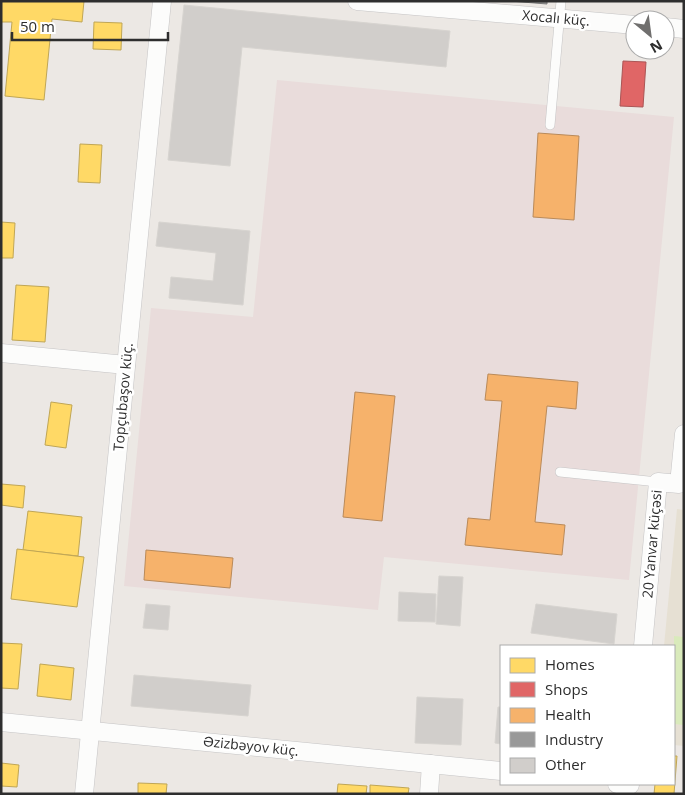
<svg xmlns="http://www.w3.org/2000/svg" width="685" height="795" font-family="'Open Sans',sans-serif">
  <style>
    .education { fill: #e6e0d3 }
    .medical { fill: #e9dcdb }
    .pitch { fill: #d9eabb }
    .homes { fill: #ffd966; stroke: #c0a655 }
    .shops { fill: #e06666; stroke: #ab5555 }
    .health { fill: #f6b26b; stroke: #ba8a59 }
    .industry { fill: #999; stroke: #797979 }
    .building { fill: #d1cecb; stroke: #d7d4d0 }
    .lines { fill: none; stroke-linecap: round; stroke-linejoin: round }
    .service-casing { stroke: #c5c4c5; stroke-width: 10 }
    .minor-casing { stroke: #c5c4c5; stroke-width: 19 }
    .service { stroke: #fcfcfb; stroke-width: 9 }
    .minor { stroke: #fcfcfb; stroke-width: 18 }
    .labels { text-anchor: middle; stroke-width: 5; stroke-linejoin: round; paint-order: stroke }
    .street-label { font-size: 14px; fill: #2e2e2e; stroke: #fff }
  </style>
  <rect width="100%" height="100%" fill="#ece8e4"/>
  <path class="education" d="M677,509L684,510V746L674,745V646H664Z"/>
  <path class="medical" d="M277,80L674,117L629,580L384,557L378,610L124,586L151,308L253,317Z"/>
  <path class="pitch" d="M674,636L684,637V725L674,724Z"/>
  <g class="homes">
    <path d="M1,1H84L82,22L52,19L44,100L5,96L12,22H1Z"/>
    <path d="M94,22L122,23L121,50L93,49Z"/>
    <path d="M80,144L102,145L100,183L78,182Z"/>
    <path d="M1,222L15,223L13,258H1Z"/>
    <path d="M16,285L49,287L45,342L12,340Z"/>
    <path d="M51,402L72,405L66,448L45,445Z"/>
    <path d="M1,484L25,486L23,508L1,505Z"/>
    <path d="M28,511L82,517L78,556L23,550Z"/>
    <path d="M17,549L84,557L77,607L11,599Z"/>
    <path d="M1,643L22,644L18,689L1,688Z"/>
    <path d="M40,664L74,668L71,700L37,696Z"/>
    <path d="M674,756H677L674,794H654L655,784H674Z"/>
    <path d="M1,763L19,765L17,787L1,786Z"/>
    <path d="M138,783L167,784L166,794H138Z"/>
    <path d="M338,784L367,786L366,794H337Z"/>
    <path d="M370,785L409,788L408,794H370Z"/>
  </g>
  <path class="shops" d="M623,61L646,62L643,107L620,106Z"/>
  <g class="health">
    <path d="M538,133L579,136L574,220L533,217Z"/>
    <path d="M488,374L578,382L576,409L547,406L535,522L565,525L562,555L465,545L468,518L490,520L502,401L485,400Z"/>
    <path d="M355,392L395,396L382,521L343,517Z"/>
    <path d="M146,550L233,558L230,588L144,580Z"/>
  </g>
  <path class="industry" d="M510,1H547V4Z"/>
  <g class="building">
    <path d="M184,5L450,31L446,67L242,47L230,166L168,160Z"/>
    <path d="M159,222L250,231L243,305L169,298L171,277L213,281L216,253L156,246Z"/>
    <path d="M439,576L463,577L460,626L436,624Z"/>
    <path d="M399,592L436,594L435,622L398,621Z"/>
    <path d="M146,604L170,606L168,630L143,628Z"/>
    <path d="M536,604L617,614L614,644L531,633Z"/>
    <path d="M134,675L251,685L248,716L131,706Z"/>
    <path d="M417,697L463,699L461,745L415,743Z"/>
    <path d="M498,707H501V744L495,743Z"/>
  </g>
  <g class="lines">
    <g class="service-casing">
      <g id="service">
        <path d="M550,125L561,1"/>
        <path d="M560,472L658,482"/>
      </g>
    </g>
    <g class="minor-casing">
      <g id="minor">
        <path d="M357,1L635,25"/>
        <path d="M665,27L684,29"/>
        <path d="M1,353L126,365"/>
        <path d="M643,646L658,482L679,484L684,434"/>
        <path d="M1,722L501,771"/>
        <path d="M617,784L630,785"/>
        <path d="M84,794L162,1"/>
        <path d="M429,794L431,764"/>
      </g>
    </g>
    <use href="#service" class="service"/>
    <use href="#minor" class="minor"/>
  </g>
  <g class="labels">
    <g class="street-label">
      <text transform="translate(556 18) rotate(5)" y="5">Xocalı küç.</text>
      <text transform="translate(123 397) rotate(-85)" y="5">Topçubaşov küç.</text>
      <text transform="translate(652 544) rotate(-85)" y="5">20 Yanvar küçəsi</text>
      <text transform="translate(251 746) rotate(6)" y="5">Əzizbəyov küç.</text>
    </g>
  </g>
  <rect width="685" height="795" fill="none" stroke="#2e2e2e" stroke-width="5"/>
  <rect x="500" y="645" width="175" height="140" fill="#ffffff" stroke="#ababab"/>
  <rect x="510" y="658" width="25" height="15" fill="#ffd966" stroke="#ababab"/>
  <text x="545" y="670" font-size="15" fill="#2e2e2e">Homes</text>
  <rect x="510" y="682" width="25" height="15" fill="#e06666" stroke="#ababab"/>
  <text x="545" y="695" font-size="15" fill="#2e2e2e">Shops</text>
  <rect x="510" y="708" width="25" height="15" fill="#f6b26b" stroke="#ababab"/>
  <text x="545" y="720" font-size="15" fill="#2e2e2e">Health</text>
  <rect x="510" y="732" width="25" height="15" fill="#999999" stroke="#ababab"/>
  <text x="545" y="745" font-size="15" fill="#2e2e2e">Industry</text>
  <rect x="510" y="758" width="25" height="15" fill="#d1cecb" stroke="#ababab"/>
  <text x="545" y="770" font-size="15" fill="#2e2e2e">Other</text>
  <g transform="translate(650 35) rotate(151)"><circle r="24" fill="#ffffff" stroke="#ababab"/>
  <path d="M0-4L9 19L0 12L-9 19Z" fill="#706f6e"/>
  <text y="-8" font-size="14" font-weight="bold" text-anchor="middle" fill="#2e2e2e">N</text>
  </g>
  <path d="M12 32v8h156v-8" fill="none" stroke="#2e2e2e" stroke-width="2.5"/>
  <text x="20" y="32" font-size="15" fill="#2e2e2e" stroke="#ffffff" stroke-width="4" paint-order="stroke">50 m</text>
</svg>
